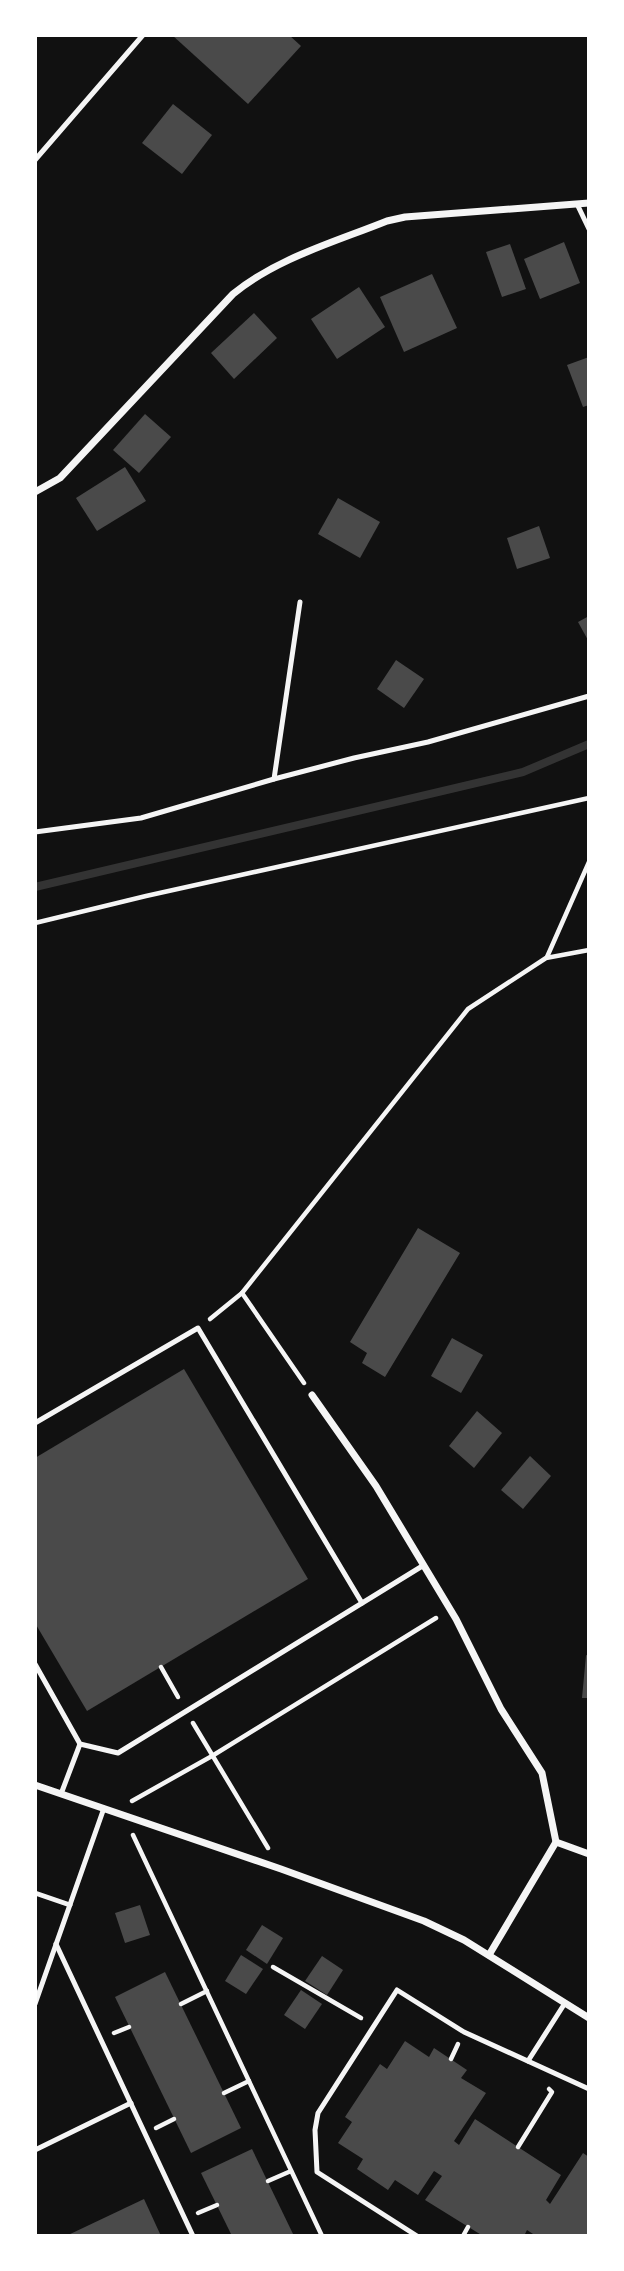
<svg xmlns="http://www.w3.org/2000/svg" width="624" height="2271" font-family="Helvetica,sans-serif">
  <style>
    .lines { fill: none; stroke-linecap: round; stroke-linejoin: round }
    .stream { stroke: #333; stroke-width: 8 }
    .building { fill: #4a4a4a }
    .path { stroke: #f5f5f5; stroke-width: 4.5 }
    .service { stroke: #f5f5f5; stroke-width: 5 }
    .minor { stroke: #f5f5f5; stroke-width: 7 }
  </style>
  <rect width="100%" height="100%" fill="#111"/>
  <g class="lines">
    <path class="stream" d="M35,887L523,772L589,744"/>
  </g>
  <g class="building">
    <path d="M172,35H289L301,46L248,104Z"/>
    <path d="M173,104L212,135L182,174L142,143Z"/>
    <path d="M564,242L580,283L540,299L524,259Z"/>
    <path d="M510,244L526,289L502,297L486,252Z"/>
    <path d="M432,274L457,328L404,352L380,297Z"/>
    <path d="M359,287L385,327L337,359L311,319Z"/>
    <path d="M254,313L277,338L234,379L211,353Z"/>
    <path d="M589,357V405L583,407L567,365Z"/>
    <path d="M145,414L171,437L139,473L113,450Z"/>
    <path d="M125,467L146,501L97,531L76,498Z"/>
    <path d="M338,498L380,522L360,558L318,534Z"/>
    <path d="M539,526L550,558L517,569L507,538Z"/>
    <path d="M589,616V642L578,622Z"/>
    <path d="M396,660L424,679L404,708L377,689Z"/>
    <path d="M418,1228L460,1253L385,1377L362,1363L367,1353L350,1342Z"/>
    <path d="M452,1338L483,1355L461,1393L431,1376Z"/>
    <path d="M184,1369L308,1579L87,1711L35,1623V1458Z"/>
    <path d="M477,1411L502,1433L474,1468L449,1446Z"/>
    <path d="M530,1456L551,1476L523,1509L501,1490Z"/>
    <path d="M586,1655L589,1656V1698H582Z"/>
    <path d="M140,1905L150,1935L125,1943L115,1913Z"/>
    <path d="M262,1925L283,1938L267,1964L246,1950Z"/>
    <path d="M241,1955L263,1969L246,1994L225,1981Z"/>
    <path d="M322,1956L343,1970L327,1995L305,1981Z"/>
    <path d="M165,1972L241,2128L191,2153L115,1997Z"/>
    <path d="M301,1990L322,2004L305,2029L284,2015Z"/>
    <path d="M405,2041L429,2057L434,2048L467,2070L461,2078L486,2093L454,2141L459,2145L475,2119L561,2175L546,2200L550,2204L583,2153L589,2157V2236H531L533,2234L527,2230L524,2236H483L425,2200L442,2176L434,2171L418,2195L395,2180L388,2190L357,2169L363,2159L338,2143L352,2122L345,2117L380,2064L387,2069Z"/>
    <path d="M252,2149L294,2236H232L201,2173Z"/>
    <path d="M144,2199L161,2236H66Z"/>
  </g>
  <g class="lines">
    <g class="path">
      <path d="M35,923L146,896L589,798"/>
      <path d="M547,957L589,862"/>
      <path d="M210,1319L242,1293"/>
      <path d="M304,1383L242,1293L468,1009L546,958L589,950"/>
      <path d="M161,1667L178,1697"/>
      <path d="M193,1723L268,1848"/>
      <path d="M132,1801L212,1756L436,1618"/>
      <path d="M133,1835L322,2236"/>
      <path d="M273,1967L361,2018"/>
      <path d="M181,2004L207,1991"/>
      <path d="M114,2033L129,2027"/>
      <path d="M451,2059L458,2044"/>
      <path d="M224,2093L249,2081"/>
      <path d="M156,2128L174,2119"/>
      <path d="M518,2147L552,2092L549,2089"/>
      <path d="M268,2181L291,2171"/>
      <path d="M198,2213L217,2205"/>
      <path d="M463,2236L468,2227"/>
    </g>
    <g class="service">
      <path d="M35,160L143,35"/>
      <path d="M577,204L589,229"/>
      <path d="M274,779L300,602"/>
      <path d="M35,832L141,818L274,779L354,758L428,742L589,696"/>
      <path d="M35,1423L198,1328L362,1603"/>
      <path d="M35,1664L80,1744L118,1753L424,1565"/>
      <path d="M61,1794L80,1744"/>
      <path d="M35,1893L70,1905"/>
      <path d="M56,1944L193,2236"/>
      <path d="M35,2004L104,1808"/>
      <path d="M528,2061L565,2003"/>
      <path d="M35,2150L131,2103"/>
      <path d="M417,2236L317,2172L315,2130L318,2113L397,1990L464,2032L589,2089"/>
    </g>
    <g class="minor">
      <path d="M35,492L60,478L233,294C277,258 335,242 387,221L405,217L589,203"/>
      <path d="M312,1395L376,1486L456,1619L501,1709L542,1773L556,1842L589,1854"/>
      <path d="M35,1785L281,1869L424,1921L464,1940L589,2018"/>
      <path d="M489,1955L556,1842"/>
    </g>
  </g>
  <rect width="624" height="2271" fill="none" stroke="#ffffff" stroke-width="74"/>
</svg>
